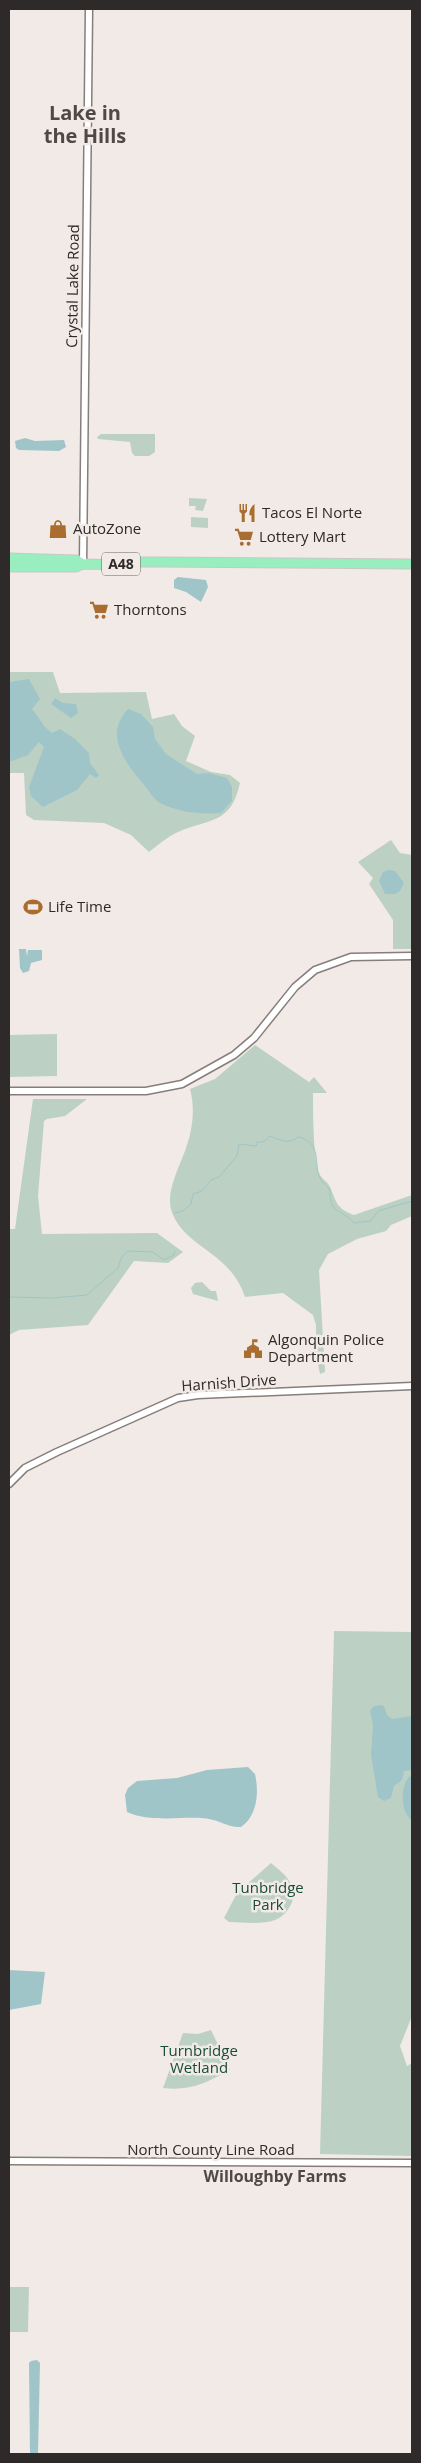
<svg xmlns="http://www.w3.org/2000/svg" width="421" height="2463" font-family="'Open Sans',sans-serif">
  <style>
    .green { fill: #bcd1c4 }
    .water { fill: #9fc5c8 }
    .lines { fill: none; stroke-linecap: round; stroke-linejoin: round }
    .stream { stroke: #9fc5c8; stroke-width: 1 }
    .tertiary-casing { stroke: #857e7a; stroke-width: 9 }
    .primary-casing { stroke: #c8c8c7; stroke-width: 11 }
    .tertiary { stroke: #fff; stroke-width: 6 }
    .primary { stroke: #99eebf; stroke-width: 9 }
    .labels { text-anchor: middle; stroke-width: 5; stroke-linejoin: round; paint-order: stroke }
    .shield { fill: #f2eae6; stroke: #686462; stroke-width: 1 }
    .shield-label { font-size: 14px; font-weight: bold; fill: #2d2a29 }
    .street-label { font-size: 15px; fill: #2d2a29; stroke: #f2eae6 }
    .poi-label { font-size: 15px; fill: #2d2a29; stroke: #f2eae6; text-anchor: start }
    .park-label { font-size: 15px; fill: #184d35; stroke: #f2eae6 }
    .neighbourhood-label { font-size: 16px; font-weight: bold; fill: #4f4845; stroke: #f2eae6 }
    .district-label { font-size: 20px; font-weight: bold; fill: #4f4845; stroke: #f2eae6 }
  </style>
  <rect width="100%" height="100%" fill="#f2eae6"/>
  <g class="green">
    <path d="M101,434H155V452L149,456H135L132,453L130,442L98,439L97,437Z"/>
    <path d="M189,498L207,499L203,511L195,510L196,506H189Z"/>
    <path d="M191,517L208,518V528L191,527Z"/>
    <path d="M9,672H53L60,693L146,692L152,719L174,714L182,726L195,736L186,761L211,772L230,775L240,783C231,824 211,818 178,832C167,837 158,845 149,852L131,835L104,823L34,820L26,815L24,773H9Z"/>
    <path d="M391,840L400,853L412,855V949H393V920L369,884L373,878L358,862Z"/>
    <path d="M57,1034V1076L9,1077V1035Z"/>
    <path d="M255,1045L309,1082L314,1077L327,1093H313C313,1108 313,1164 320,1175C323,1180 328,1182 330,1187C337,1203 336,1208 354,1215L412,1195V1216L391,1225L386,1231L357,1239L328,1254L319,1270L325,1372L320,1374L316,1353V1325L313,1315L283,1293L245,1297C230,1252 188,1249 173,1215C163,1194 181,1165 187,1145C193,1127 195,1107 190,1089L215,1079Z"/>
    <path d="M33,1099H87L65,1116L47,1119L44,1121L38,1196L42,1234L157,1233L183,1252L168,1263L134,1261L88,1325L19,1330L9,1335V1229H15Z"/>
    <path d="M202,1282L211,1291H216L218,1301L193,1294L191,1288L195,1283Z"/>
    <path d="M334,1631L412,1632V2016L400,2046L407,2066L412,2063V2156L320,2154Z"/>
    <path d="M271,1863C278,1869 285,1874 290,1882C299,1896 289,1914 275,1920C262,1925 243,1922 229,1922L224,1918L237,1893Z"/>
    <path d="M211,2030L230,2070C206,2083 191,2091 163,2088L183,2033L198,2034Z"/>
    <path d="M9,2287H29L28,2332H9Z"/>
  </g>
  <g class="water">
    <path d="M25,438L35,441L64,440L66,447L59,451L19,450L16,448L15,441Z"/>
    <path d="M178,577L206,580L208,587L201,602L186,592L174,588V580Z"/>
    <path d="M29,679L40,699L32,709C40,718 42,726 52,733L60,729L75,739L89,753L90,763L99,775L96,778L90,774L77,790L43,807L31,796L29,787L44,747L39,742L28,755L9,762V682Z"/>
    <path d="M55,698L63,703L76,704L78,713L71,718L51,704Z"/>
    <path d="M128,709L141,714L153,727L155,739L166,754L197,774L209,773L227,778L232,787V801L221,813C199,814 180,813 160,803C154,800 149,791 145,786C126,764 103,735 128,709Z"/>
    <path d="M389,870L395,871L404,883L400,891L395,894H385L379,881L383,872Z"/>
    <path d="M19,949H26L27,956L28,950H42V960L31,963L29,971L23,973L20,968Z"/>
    <path d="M380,1705L384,1706L387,1715L392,1719L412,1716V1770L404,1771L402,1780L394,1786L391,1798L384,1801L378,1797L371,1755L373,1725L370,1711L374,1706Z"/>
    <path d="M248,1767L255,1774C259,1791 258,1815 241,1827C228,1828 216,1818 201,1818C178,1817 148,1822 127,1812L125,1795L128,1788L137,1781L177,1778L207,1770Z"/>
    <path d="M410,1776H412V1820C400,1813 400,1784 410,1776Z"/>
    <path d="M9,1970L45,1972L41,2004L9,2010Z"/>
    <path d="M37,2360L40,2363L38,2454H30L29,2363L31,2361Z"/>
  </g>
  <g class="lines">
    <g class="stream">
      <path d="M175,1213L183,1211L191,1204L193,1194L202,1191L211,1180L219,1177L237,1156L239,1144L256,1146L257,1142H263L270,1136C280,1140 289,1145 298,1137C323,1142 313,1165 320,1178C322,1183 327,1185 330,1190C330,1216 340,1207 354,1223L371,1221L378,1211L412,1201"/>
      <path d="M9,1297L52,1298L87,1295L118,1268L121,1258L128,1251L153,1252L164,1260L174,1255L175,1251"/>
    </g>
    <g class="tertiary-casing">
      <g id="tertiary">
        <path d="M83,564L89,9"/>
        <path d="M9,1091H146L182,1084L234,1055L254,1038L295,987L315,970L351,957L412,956"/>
        <path d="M9,1484L25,1468L57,1452L178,1398L198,1395L412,1386"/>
        <path d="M9,2161L412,2163"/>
      </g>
    </g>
    <g class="primary-casing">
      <g id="primary">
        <path d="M9,558L76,560L83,564"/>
        <path d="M9,567H76L83,564L131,565L137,562H159L412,564"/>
      </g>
    </g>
    <use href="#tertiary" class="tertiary"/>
    <use href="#primary" class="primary"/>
  </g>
  <defs>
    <g id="restaurant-bare" transform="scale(1.5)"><path d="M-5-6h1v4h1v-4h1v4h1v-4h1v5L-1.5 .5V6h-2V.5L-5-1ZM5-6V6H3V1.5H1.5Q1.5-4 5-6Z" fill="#a96e2f" stroke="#f2eae6" stroke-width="2.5" paint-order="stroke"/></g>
    <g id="shop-bare" transform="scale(1.5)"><path d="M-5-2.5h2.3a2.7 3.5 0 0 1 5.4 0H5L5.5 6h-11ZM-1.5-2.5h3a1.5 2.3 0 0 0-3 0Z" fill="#a96e2f" stroke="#f2eae6" stroke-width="2.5" paint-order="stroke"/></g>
    <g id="supermarket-bare" transform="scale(1.5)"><path d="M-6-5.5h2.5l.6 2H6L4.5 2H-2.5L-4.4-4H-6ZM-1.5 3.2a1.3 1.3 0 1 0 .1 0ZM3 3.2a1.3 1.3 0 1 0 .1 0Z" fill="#a96e2f" stroke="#f2eae6" stroke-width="2.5" paint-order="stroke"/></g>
    <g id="stadium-bare" transform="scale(1.5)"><path d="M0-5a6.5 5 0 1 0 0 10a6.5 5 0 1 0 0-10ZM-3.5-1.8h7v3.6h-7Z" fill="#a96e2f" stroke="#f2eae6" stroke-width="2.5" paint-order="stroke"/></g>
    <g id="civic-bare" transform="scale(1.5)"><path d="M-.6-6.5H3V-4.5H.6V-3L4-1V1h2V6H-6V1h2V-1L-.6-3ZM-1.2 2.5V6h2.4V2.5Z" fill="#a96e2f" stroke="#f2eae6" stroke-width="2.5" paint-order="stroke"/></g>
  </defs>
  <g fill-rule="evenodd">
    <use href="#restaurant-bare" x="247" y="513"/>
    <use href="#shop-bare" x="58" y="529"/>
    <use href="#supermarket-bare" x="244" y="537"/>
    <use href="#supermarket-bare" x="99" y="610"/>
    <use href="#stadium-bare" x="33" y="907"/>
    <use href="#civic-bare" x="253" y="1349"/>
  </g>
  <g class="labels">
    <rect class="shield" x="102" y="552.5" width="38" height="23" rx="4"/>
    <g class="shield-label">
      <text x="121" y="569">A48</text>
    </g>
    <g class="street-label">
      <text transform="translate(73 286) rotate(-89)" y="5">Crystal Lake Road</text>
      <text transform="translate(229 1383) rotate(-4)" y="5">Harnish Drive</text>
      <text x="211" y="2155">North County Line Road</text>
    </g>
    <g class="poi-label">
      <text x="262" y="518">Tacos El Norte</text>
      <text x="73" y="534">AutoZone</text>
      <text x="259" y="542">Lottery Mart</text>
      <text x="114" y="615">Thorntons</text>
      <text x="48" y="912">Life Time</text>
      <text x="268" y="1345">Algonquin Police<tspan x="268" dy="17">Department</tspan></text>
    </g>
    <g class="park-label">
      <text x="268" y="1893">Tunbridge<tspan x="268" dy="17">Park</tspan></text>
      <text x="199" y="2056">Turnbridge<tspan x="199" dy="17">Wetland</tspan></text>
    </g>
    <g class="neighbourhood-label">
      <text x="275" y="2182">Willoughby Farms</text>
    </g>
    <g class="district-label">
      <text x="85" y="120">Lake in<tspan x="85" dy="23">the Hills</tspan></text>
    </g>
  </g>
  <rect width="421" height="2463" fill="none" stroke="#2d2a29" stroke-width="20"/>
</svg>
